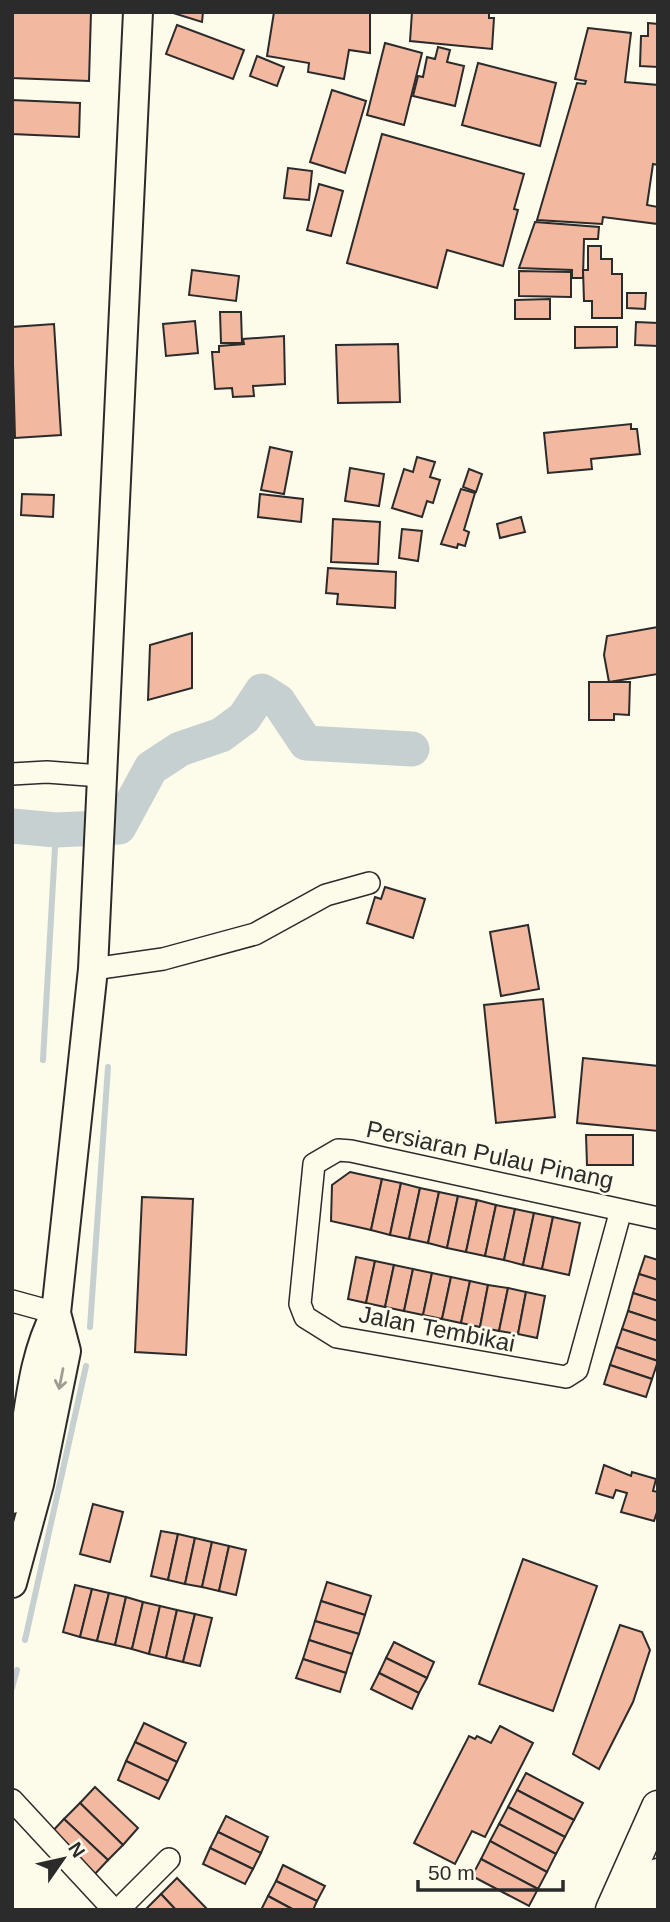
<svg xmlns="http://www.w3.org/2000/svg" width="670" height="1922" font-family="Arial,sans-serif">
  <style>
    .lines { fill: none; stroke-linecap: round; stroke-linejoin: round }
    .stream { stroke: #c7d0d0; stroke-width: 6 }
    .river { stroke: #c7d0d0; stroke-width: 35 }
    .building { fill: #f2b8a0; stroke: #2b2b2b; stroke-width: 2 }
    .minor-casing { stroke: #2b2b2b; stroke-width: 24 }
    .major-casing { stroke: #2b2b2b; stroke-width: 32 }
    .highway-casing { stroke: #2b2b2b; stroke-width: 35 }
    .minor { stroke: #fdfbea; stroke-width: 21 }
    .major { stroke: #fdfbea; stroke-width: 28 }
    .highway { stroke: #fdfbea; stroke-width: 32 }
    .oneway { stroke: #9e9d94 }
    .labels { text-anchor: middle; stroke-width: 5; stroke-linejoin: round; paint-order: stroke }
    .street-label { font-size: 24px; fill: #2b2b2b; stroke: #fdfbea }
  </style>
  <rect width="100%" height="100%" fill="#fdfbea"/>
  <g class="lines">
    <g class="stream">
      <path d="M43,1060L56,830"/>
      <path d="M90,1327L108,1067"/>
      <path d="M25,1640L86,1366"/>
      <path d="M12,1688L17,1670"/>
    </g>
    <path class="river" d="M12,826L56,830L119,827L151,768L180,749L221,735L244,718L262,691L278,701L306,743L412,749"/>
  </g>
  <g class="building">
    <path d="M12,12H91L89,81L12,78Z"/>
    <path d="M170,12H203L202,22Z"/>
    <path d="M274,12H370V53L349,50L344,79L308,72L309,63L267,56Z"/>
    <path d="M412,12H489V18H494L492,49L410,41Z"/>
    <path d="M648,23L658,24V67L640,66L641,36H648Z"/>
    <path d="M177,25L244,50L233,79L166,54Z"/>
    <path d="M588,28L631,33L625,82L658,85V165L653,164L647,205L658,207V224L603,217L602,224L537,220L577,83L585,84L586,81L575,79Z"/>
    <path d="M385,43L422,53L404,125L367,115Z"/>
    <path d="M438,47L450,50L447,62L464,66L455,106L413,96L418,76L423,77L427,57L435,59Z"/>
    <path d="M257,56L284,67L277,86L250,76Z"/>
    <path d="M478,63L556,83L540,146L462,125Z"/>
    <path d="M332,90L366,101L345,173L310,162Z"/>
    <path d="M12,100L80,103L79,137L12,134Z"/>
    <path d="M382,134L524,174L514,209L518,210L503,266L447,250L437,288L347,263Z"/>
    <path d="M288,168L312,171L309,200L284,198Z"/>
    <path d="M319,184L343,191L331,236L307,230Z"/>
    <path d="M535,222L599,227L598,239H584L583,278H572V270L519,268Z"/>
    <path d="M588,246H601V259H612V274H622V318H592V301H584L583,270H588Z"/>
    <path d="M192,270L239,276L236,301L189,295Z"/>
    <path d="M519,271L571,272V297L519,296Z"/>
    <path d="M627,293H646L645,309L627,308Z"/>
    <path d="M550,299V319H515V300Z"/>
    <path d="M220,312H241L242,343H221Z"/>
    <path d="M195,321L198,353L166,356L163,324Z"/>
    <path d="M636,322L658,323V346L635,345Z"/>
    <path d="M54,324L61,435L15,438L12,327Z"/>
    <path d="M575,327H617V347L575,348Z"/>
    <path d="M284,336L285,384L253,386L254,396L233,397L232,388L215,389L212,352H219V346L244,344L243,339Z"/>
    <path d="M398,344L400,402L338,403L336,345Z"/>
    <path d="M631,424V429H637L640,454L591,459L592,469L548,473L544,433Z"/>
    <path d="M270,447L292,452L284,494L261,490Z"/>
    <path d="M417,457L435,462L430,477L440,480L433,503L427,501L422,517L392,508L404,469L413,472Z"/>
    <path d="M350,468L384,474L379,506L345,501Z"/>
    <path d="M469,469L482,474L476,492L463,487Z"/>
    <path d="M461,489L475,493L464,530L469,532L465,546L458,544L457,548L441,544Z"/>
    <path d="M22,494L54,495L53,517L21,515Z"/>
    <path d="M260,494L303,499L301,522L258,517Z"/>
    <path d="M521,517L525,532L500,538L497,524Z"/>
    <path d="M333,519L380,522L378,564L331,562Z"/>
    <path d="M402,529L422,531L418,561L399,558Z"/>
    <path d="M328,568L396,572L395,608L337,604L338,594L326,593Z"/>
    <path d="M658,627V674L609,682L604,655L607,636Z"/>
    <path d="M192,633V688L148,700L150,645Z"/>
    <path d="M589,682H630L629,715L614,714V720H589Z"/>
    <path d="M385,887L425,899L413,938L367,923L375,897L381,899Z"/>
    <path d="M528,925L539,989L501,996L490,932Z"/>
    <path d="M543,999L555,1117L496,1123L484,1005Z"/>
    <path d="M583,1058L658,1066V1131L577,1123Z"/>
    <path d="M586,1135H633V1165H587Z"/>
    <path d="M350,1172L382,1179L371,1230L331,1221L332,1185Z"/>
    <path d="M382,1179L401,1183L390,1235L371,1230Z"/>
    <path d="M401,1183L420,1188L409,1239L390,1235Z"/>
    <path d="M420,1188L439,1192L428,1243L409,1239Z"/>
    <path d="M439,1192L458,1196L447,1248L428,1243Z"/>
    <path d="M458,1196L477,1200L466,1252L447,1248Z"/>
    <path d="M142,1197L193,1199L186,1355L135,1352Z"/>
    <path d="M477,1200L496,1205L485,1256L466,1252Z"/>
    <path d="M496,1205L515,1209L504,1260L485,1256Z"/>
    <path d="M515,1209L534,1213L523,1265L504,1260Z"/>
    <path d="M534,1213L553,1217L542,1269L523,1265Z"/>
    <path d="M553,1217L580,1223L569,1275L542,1269Z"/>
    <path d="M645,1256L658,1260V1280L639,1274Z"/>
    <path d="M356,1257L375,1261L366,1303L348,1299Z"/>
    <path d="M375,1261L394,1265L385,1307L366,1303Z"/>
    <path d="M394,1265L413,1269L404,1311L385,1307Z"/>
    <path d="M413,1269L432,1273L423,1315L404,1311Z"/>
    <path d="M432,1273L451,1277L442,1319L423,1315Z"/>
    <path d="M639,1274L658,1280V1301L633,1293Z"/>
    <path d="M451,1277L470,1281L461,1323L442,1319Z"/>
    <path d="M470,1281L488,1285L480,1327L461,1323Z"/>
    <path d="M488,1285L508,1288L499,1331L480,1327Z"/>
    <path d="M508,1288L526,1292L518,1334L499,1331Z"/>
    <path d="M526,1292L545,1296L537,1338L518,1334Z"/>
    <path d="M633,1293L658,1301V1321L628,1311Z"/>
    <path d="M628,1311L658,1321V1341L622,1329Z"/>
    <path d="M622,1329L658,1341V1361L616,1347Z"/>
    <path d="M616,1347L658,1361L652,1379L610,1365Z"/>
    <path d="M610,1365L652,1379L646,1397L604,1384Z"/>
    <path d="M604,1465L631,1476L632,1472L656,1479L653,1491L658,1492V1509L654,1521L621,1512L627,1493L616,1490L613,1498L596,1493Z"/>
    <path d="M93,1504L123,1512L110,1562L80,1554Z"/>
    <path d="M161,1531L178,1534L168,1580L151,1576Z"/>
    <path d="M178,1534L195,1538L185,1584L168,1580Z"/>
    <path d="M195,1538L212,1542L202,1587L185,1584Z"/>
    <path d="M212,1542L229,1546L219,1591L202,1587Z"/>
    <path d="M229,1546L246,1550L236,1595L219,1591Z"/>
    <path d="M523,1559L597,1586L553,1711L479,1684Z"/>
    <path d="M327,1582L371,1596L365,1615L321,1601Z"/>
    <path d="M75,1585L92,1589L80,1637L63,1632Z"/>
    <path d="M92,1589L109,1593L97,1641L80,1637Z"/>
    <path d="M109,1593L126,1597L115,1645L97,1641Z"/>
    <path d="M126,1597L143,1602L132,1649L115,1645Z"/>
    <path d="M321,1601L365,1615L359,1634L315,1621Z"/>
    <path d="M143,1602L160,1606L149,1654L132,1649Z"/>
    <path d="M160,1606L177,1610L166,1658L149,1654Z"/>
    <path d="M177,1610L195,1614L183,1662L166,1658Z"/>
    <path d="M195,1614L212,1618L200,1666L183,1662Z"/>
    <path d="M315,1621L359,1634L352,1654L309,1640Z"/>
    <path d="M620,1625L642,1632L650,1650L633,1702L599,1769L573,1754Z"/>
    <path d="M309,1640L352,1654L346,1673L303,1659Z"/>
    <path d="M394,1642L434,1662L427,1678L386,1658Z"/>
    <path d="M386,1658L427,1678L419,1693L379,1673Z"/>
    <path d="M303,1659L346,1673L340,1692L296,1678Z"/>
    <path d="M379,1673L419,1693L412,1709L371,1689Z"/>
    <path d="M144,1723L186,1743L177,1762L135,1742Z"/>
    <path d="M500,1726L533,1743L485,1837L472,1831L455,1864L414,1843L469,1736L475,1739L477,1736L491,1743Z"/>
    <path d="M135,1742L177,1762L168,1781L126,1761Z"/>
    <path d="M126,1761L168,1781L159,1799L118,1780Z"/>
    <path d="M526,1773L583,1803L574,1820L517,1790Z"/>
    <path d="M95,1787L138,1828L123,1845L80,1803Z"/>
    <path d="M517,1790L574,1820L565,1837L508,1807Z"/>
    <path d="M80,1803L123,1845L108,1860L64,1819Z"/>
    <path d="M508,1807L565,1837L556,1854L499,1824Z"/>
    <path d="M226,1816L268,1837L261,1853L218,1832Z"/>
    <path d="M64,1819L108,1860L93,1876L49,1835Z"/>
    <path d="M499,1824L556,1854L547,1872L490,1841Z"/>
    <path d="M218,1832L261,1853L253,1869L210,1848Z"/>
    <path d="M490,1841L547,1872L538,1889L481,1859Z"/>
    <path d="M210,1848L253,1869L245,1884L203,1864Z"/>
    <path d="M481,1859L538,1889L529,1906L472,1876Z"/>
    <path d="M283,1865L325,1886L317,1901L276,1881Z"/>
    <path d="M177,1878L208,1910H176L161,1894Z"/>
    <path d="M276,1881L317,1901L313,1910H294L268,1896Z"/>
    <path d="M161,1894L176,1910H145Z"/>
    <path d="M268,1896L294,1910H261Z"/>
  </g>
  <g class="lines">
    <g class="minor-casing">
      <g id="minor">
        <path d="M12,774L47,772L101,776"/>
        <path d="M93,969L163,959L255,934L326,895L369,883"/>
        <path d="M621,1210L577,1370L566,1377L337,1337L305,1317L300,1304L314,1164L338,1150L351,1151L658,1218"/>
        <path d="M12,1301L56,1313"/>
        <path d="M12,1800L114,1910"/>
        <path d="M118,1910L169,1859"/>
      </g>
    </g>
    <g class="major-casing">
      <g id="major">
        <path d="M12,1499C30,1438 26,1369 56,1313"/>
        <path d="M12,1583L39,1484L66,1351L56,1313L93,969L138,12"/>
      </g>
    </g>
    <g class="highway-casing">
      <g id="highway">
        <path d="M612,1910L658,1807"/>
        <path d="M642,1910L658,1875"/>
      </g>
    </g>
    <use href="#minor" class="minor"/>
    <use href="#major" class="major"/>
    <use href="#highway" class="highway"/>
  </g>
  <defs><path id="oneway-shaft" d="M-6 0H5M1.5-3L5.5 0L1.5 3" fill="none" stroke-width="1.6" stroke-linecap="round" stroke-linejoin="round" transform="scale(1.75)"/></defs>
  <use class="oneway" href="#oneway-shaft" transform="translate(61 1379) rotate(101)"/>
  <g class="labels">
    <g class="street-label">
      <text transform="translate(490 1155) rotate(12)" y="8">Persiaran Pulau Pinang</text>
      <text transform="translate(437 1329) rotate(11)" y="8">Jalan Tembikai</text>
    </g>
  </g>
  <rect width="670" height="1922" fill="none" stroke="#2b2b2b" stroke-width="28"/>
  <g transform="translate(63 1859) rotate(56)" stroke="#fdfbea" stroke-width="5" paint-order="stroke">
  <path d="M0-5L12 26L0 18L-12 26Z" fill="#2b2b2b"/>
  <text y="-10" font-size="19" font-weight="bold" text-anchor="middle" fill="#2b2b2b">N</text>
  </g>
  <path d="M418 1880v10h145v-10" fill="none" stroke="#2b2b2b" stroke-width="3.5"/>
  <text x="428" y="1880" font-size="21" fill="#2b2b2b" stroke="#fdfbea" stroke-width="5" paint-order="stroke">50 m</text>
</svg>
